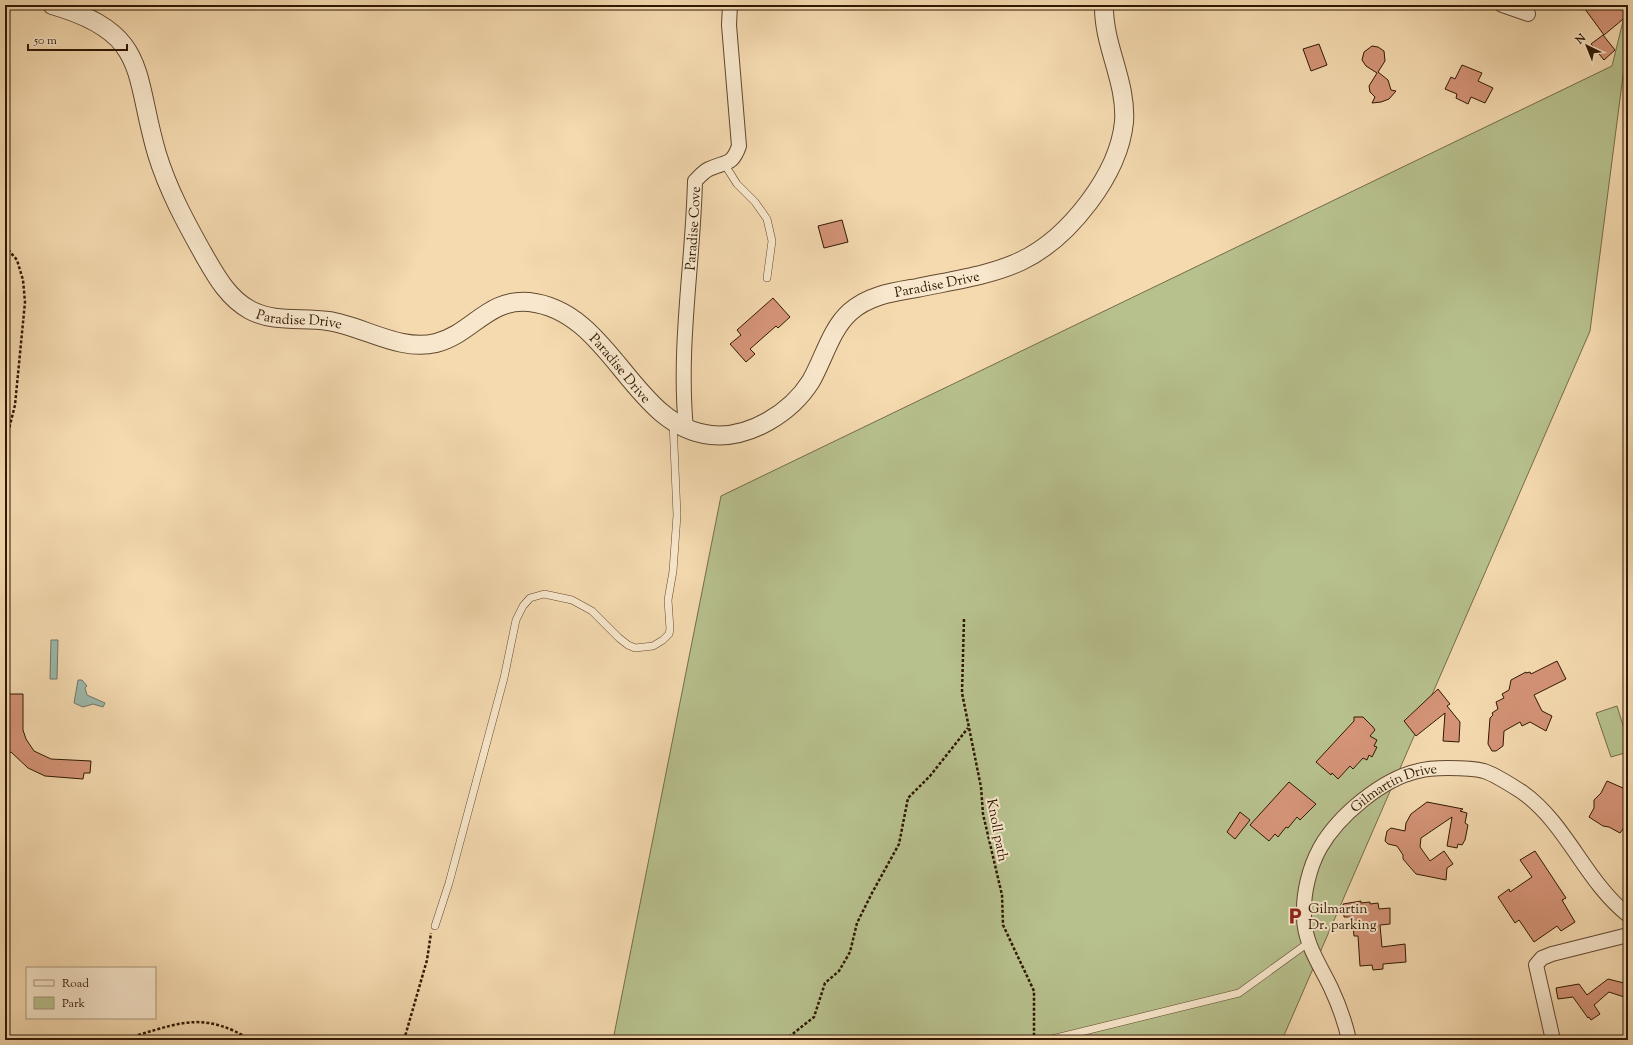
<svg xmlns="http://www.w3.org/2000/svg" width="1633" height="1045" font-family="'Sorts Mill Goudy',serif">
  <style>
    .green { fill: #b7c18e; stroke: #746c48 }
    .water { fill: #9cbaad; stroke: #717969 }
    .building { fill: #d59478; stroke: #301802 }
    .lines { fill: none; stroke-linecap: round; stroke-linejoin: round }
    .service-casing { stroke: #61482e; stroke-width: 8 }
    .minor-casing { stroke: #61482e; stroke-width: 16 }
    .tertiary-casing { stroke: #61482e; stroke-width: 20 }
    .path { stroke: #301802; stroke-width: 2.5; stroke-dasharray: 3 2; stroke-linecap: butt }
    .service { stroke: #f8e7cc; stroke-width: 7 }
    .minor { stroke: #f8e7cc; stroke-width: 14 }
    .tertiary { stroke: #f8e7cc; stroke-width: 18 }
    .labels { text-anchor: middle; stroke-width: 4; stroke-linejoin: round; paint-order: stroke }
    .street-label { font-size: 14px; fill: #301802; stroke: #f8e7cc }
    .poi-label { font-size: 14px; fill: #301802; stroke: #f8e7cc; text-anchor: start }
  </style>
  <rect width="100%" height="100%" fill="#f5dab0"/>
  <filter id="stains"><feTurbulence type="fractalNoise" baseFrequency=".005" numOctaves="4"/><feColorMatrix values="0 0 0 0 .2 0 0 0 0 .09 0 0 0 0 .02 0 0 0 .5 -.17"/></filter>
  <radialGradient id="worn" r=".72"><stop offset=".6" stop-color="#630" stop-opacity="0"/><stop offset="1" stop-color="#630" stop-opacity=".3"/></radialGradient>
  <g class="green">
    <path d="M1627,5H1628V37L1590,331L1282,1040H613L721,496L1612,66Z"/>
    <path d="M1617,706L1628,741V752L1611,757L1596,713Z"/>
  </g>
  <g class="water">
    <path d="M51,640H58L57,679H50Z"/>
    <path d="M78,680H82L87,686L85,688L87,695L105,703L103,707L93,704L83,707L74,703Z"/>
  </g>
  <g class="building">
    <path d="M1582,5H1628V15L1604,35Z"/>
    <path d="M1603,35L1615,50L1604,60L1591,44Z"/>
    <path d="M1319,44L1327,65L1311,71L1303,49Z"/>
    <path d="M1372,46L1378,47L1384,51L1385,61L1378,72L1388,80L1391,90L1396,91L1389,99L1381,102L1372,103L1375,97L1370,92L1369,86L1377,73L1366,66L1362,60L1364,52Z"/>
    <path d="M1462,65L1482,73L1478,81L1493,88L1485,103L1471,97L1468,104L1456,98L1457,94L1445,89L1451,77L1455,79Z"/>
    <path d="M842,220L848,242L824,248L818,226Z"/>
    <path d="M773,298L790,317L778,328L776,326L750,349L755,354L746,362L730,344L741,335L737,330Z"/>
    <path d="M1557,661L1566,679L1534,695L1542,711L1552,716L1546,731L1530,722L1522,726L1520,722L1504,731L1503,746L1496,751H1492L1488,744L1490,718L1493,715L1492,713L1498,709L1496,702L1504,698L1502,694L1509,690L1511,680L1526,672V673L1530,672L1531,674Z"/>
    <path d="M1438,689L1450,704L1447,706L1460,722L1459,742L1443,741L1445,713L1416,736L1404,721Z"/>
    <path d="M5,694H23V730L26,739L34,751L51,759L91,761L90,773H84L83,779L45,776L28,768L11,752L5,755Z"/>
    <path d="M1354,717H1363L1373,727L1375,730L1370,736L1377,740L1374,746L1377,747L1372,757L1369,755L1367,760L1363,758L1353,769L1350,766L1338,779L1332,773L1331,775L1316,762L1354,721Z"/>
    <path d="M1607,781L1623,788L1628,792V822L1620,833L1609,827L1603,826L1589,817L1594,808V800L1601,793Z"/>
    <path d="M1289,782L1316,804L1300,820L1297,817L1288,828L1286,827L1278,837L1275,834L1269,841L1250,825Z"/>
    <path d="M1427,802L1463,809L1460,811L1467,813L1465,823L1468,825L1465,840L1462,845L1458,844L1457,848L1447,846L1452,817L1421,838L1420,847L1430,861L1444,851L1453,864L1447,868L1446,880L1416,874L1403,859V855L1397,846L1388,844L1385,841L1387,831L1391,828L1405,831L1406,823L1411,814Z"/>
    <path d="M1240,812L1250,820L1235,839L1227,832Z"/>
    <path d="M1535,851L1566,898L1562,900L1575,922L1561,931L1557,926L1534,942L1519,920L1515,923L1498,897L1509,889L1510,892L1532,877L1520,860Z"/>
    <path d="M1361,901V903L1370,902V904L1378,903L1379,909L1390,908V924L1380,925L1382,947L1405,944L1406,962L1383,964V969L1373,970L1372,965L1360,966L1358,936H1354L1352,917H1344L1343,904Z"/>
    <path d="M1608,979L1628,984L1624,997L1609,992L1594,1005L1600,1014L1591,1020L1589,1017L1588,1018L1573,997L1558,999L1556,988L1579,984L1587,995Z"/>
  </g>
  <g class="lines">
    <g class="service-casing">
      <g id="service">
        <path d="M725,165L737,184L755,202L767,219L772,241L767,278"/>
        <path d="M435,926L449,883L504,678L516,620L523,606L530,598L544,594L572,600L592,611L619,638L628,645L635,648L653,646L663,640L669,634L670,629L668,600L673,571L677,515L673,422"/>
        <path d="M1048,1040L1239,993L1308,943"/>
      </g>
    </g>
    <g class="minor-casing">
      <g id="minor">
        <path d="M1502,5L1528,14"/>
        <path id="s1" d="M686,429C678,346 693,264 695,181C699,177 704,171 709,169C726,161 732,166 739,146L729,25L730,5"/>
        <path id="s2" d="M1349,1040C1345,1022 1339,1005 1331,988C1320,965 1304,943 1304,916C1303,894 1309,868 1320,848C1338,816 1382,779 1418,771C1428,768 1438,768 1448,768C1460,768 1473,768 1484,771C1496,775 1511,785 1522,792C1567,824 1585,881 1628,915"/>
        <path d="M1553,1040L1536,965L1542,958L1552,954L1628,935"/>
      </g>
    </g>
    <g class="tertiary-casing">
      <g id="tertiary">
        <path id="s3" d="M52,5C150,33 133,73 157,154C168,190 186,223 204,255C216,276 228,298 250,310C274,323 302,317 328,321C363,326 400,352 436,343C472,334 488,298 529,302C612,311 632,427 711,435C749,439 791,413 811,381C824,358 831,329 850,312C869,295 894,292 917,288C995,272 1038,270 1089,202C1107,178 1121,152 1124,122C1127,82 1103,45 1104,5"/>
      </g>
    </g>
    <g class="path">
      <path d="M5,10L9,5"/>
      <path d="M5,246L17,260L23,280L25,302L15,405L5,445"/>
      <path d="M964,619L962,693L981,787L983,814L1002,895L1003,925L1034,991V1040"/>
      <path d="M138,1035C185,1021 206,1013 251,1040"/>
      <path d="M404,1040L427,960L431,933"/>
      <path d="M785,1040L814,1017L825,983L839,971L850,952L857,923L872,893L899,844L908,798L930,776L968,728"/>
    </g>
    <use href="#service" class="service"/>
    <use href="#minor" class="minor"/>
    <use href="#tertiary" class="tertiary"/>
  </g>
  <defs>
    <g id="parking-bare" transform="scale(1.38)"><path d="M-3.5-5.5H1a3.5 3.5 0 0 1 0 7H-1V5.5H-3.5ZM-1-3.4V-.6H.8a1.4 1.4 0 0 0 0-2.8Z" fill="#8f2418" stroke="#f8e7cc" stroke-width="2.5" paint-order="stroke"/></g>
  </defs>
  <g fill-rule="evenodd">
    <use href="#parking-bare" x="1295" y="916"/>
  </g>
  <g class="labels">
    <g class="street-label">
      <text dy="5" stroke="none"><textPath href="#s1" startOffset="201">Paradise Cove</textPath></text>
      <text dy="5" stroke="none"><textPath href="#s3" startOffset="1200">Paradise Drive</textPath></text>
      <text dy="5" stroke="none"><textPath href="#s3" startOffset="433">Paradise Drive</textPath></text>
      <text dy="5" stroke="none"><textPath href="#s3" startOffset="793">Paradise Drive</textPath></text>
      <text dy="5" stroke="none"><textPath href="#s2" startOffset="302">Gilmartin Drive</textPath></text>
      <text transform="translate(998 830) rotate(79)" y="5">Knoll path</text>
    </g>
    <g class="poi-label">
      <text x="1308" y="913">Gilmartin<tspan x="1308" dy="16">Dr. parking</tspan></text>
    </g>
  </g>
  <rect width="1633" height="1045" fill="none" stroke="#f5dab0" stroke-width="20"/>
  <rect x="6" y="6" width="1621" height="1033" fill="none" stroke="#301802" stroke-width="2"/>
  <rect x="10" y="10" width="1613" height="1025" fill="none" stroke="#301802"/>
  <rect x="26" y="967" width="130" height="52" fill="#f8e7cc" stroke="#a8947b"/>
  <rect x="34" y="980" width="20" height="6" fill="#f8e7cc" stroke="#a8947b"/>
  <text x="62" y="987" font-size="12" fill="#301802">Road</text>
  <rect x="34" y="997" width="20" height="12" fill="#b7c18e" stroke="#a8947b"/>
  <text x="62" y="1007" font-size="12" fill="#301802">Park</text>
  <g transform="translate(1587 46) rotate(317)" stroke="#f8e7cc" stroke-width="3" paint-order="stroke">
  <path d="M0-3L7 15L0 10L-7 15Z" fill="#301802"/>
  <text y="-6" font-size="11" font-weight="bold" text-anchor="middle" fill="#301802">N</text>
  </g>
  <path d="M28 44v6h99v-6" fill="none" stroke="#301802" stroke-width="2"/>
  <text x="34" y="44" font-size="12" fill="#301802" stroke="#f8e7cc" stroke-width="3" paint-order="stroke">50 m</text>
  <rect width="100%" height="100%" filter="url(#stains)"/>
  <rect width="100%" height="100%" fill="url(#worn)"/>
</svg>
